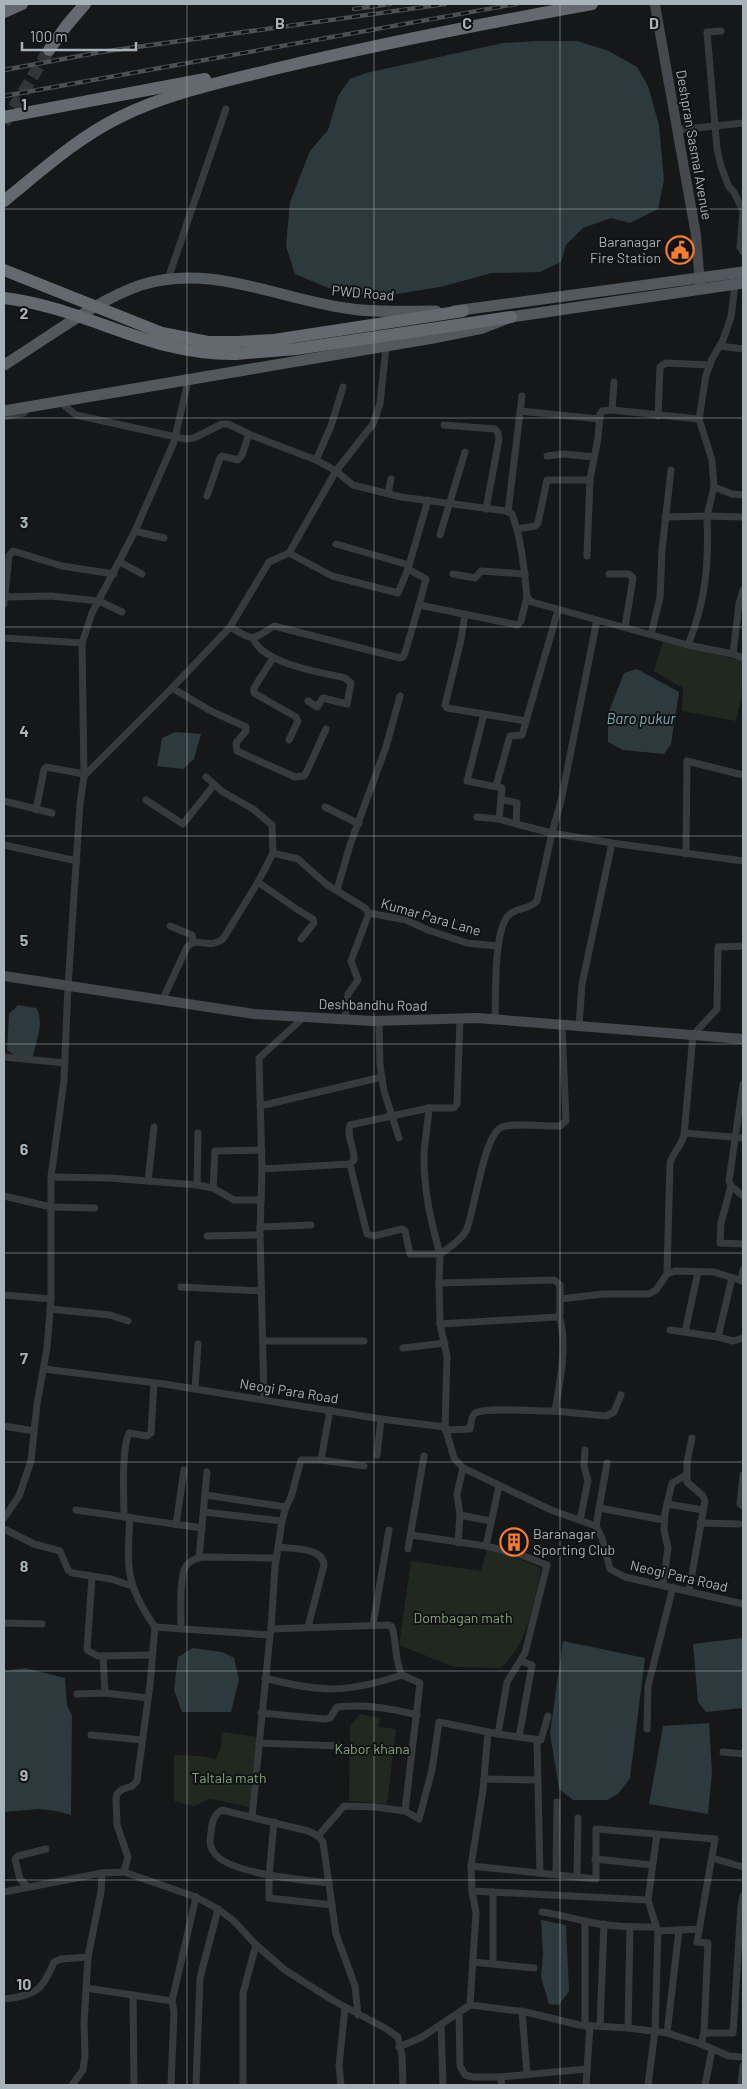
<svg xmlns="http://www.w3.org/2000/svg" width="747" height="2089" font-family="Barlow,sans-serif">
  <style>
    .green { fill: #212820 }
    .water { fill: #2c3a3d }
    .lines { fill: none; stroke-linecap: round; stroke-linejoin: round }
    .highway-tunnel { stroke: #333638; stroke-width: 12; stroke-dasharray: 12 6; stroke-linecap: butt }
    .street { stroke: #373a3d; stroke-width: 7 }
    .secondary { stroke: #45494d; stroke-width: 10 }
    .primary { stroke: #53585c; stroke-width: 11 }
    .highway { stroke: #63696e; stroke-width: 12 }
    .rail-casing { stroke: #4c5054; stroke-width: 4.5 }
    .rail { stroke: #111213; stroke-width: 2.5; stroke-dasharray: 8; stroke-linecap: butt }
    .highway-bridge { stroke: #63696e; stroke-width: 12 }
    .grid { fill: none; stroke: #a8b2b9; stroke-width: 1; stroke-opacity: 0.55 }
    .labels { text-anchor: middle; stroke-width: 4; stroke-linejoin: round; paint-order: stroke }
    .street-label { font-size: 14px; fill: #a8b2b9; stroke: #111213 }
    .poi-label { font-size: 14px; fill: #a8b2b9; stroke: #111213; text-anchor: end }
    .park-label { font-size: 14px; fill: #87a47e; stroke: #111213 }
    .water-label { font-size: 15px; font-style: italic; fill: #7eaab4; stroke: #111213 }
    .grid-label { font-size: 16px; text-anchor: middle; font-weight: bold; fill: #a8b2b9; stroke: #111213; stroke-width: 4; stroke-linejoin: round; paint-order: stroke }
  </style>
  <rect width="100%" height="100%" fill="#161718"/>
  <g class="green">
    <path d="M663,641L743,661V689L736,721L682,711L683,688L654,671Z"/>
    <path d="M488,1546L541,1568C533,1605 530,1640 501,1668L454,1667L399,1645L411,1561L481,1571Z"/>
    <path d="M360,1714L380,1718L378,1727L396,1729L387,1804L349,1801L350,1726Z"/>
    <path d="M222,1732L257,1737L250,1807L210,1799L194,1806L174,1801V1755L200,1756L216,1759L221,1747Z"/>
  </g>
  <g class="water">
    <path d="M537,41H577L609,51L637,67L648,86L659,125L664,180L658,209L630,223L611,218L583,228L566,245L561,262L540,272L492,273L440,287L397,294H343L295,274L286,246L290,202L310,151L328,130L338,96L350,79L366,73L503,43Z"/>
    <path d="M637,669L679,692L671,744L664,754L623,750L608,742V714L624,673Z"/>
    <path d="M175,732L201,734L194,759L183,769L157,766L162,738Z"/>
    <path d="M18,1005L36,1008C45,1021 36,1041 33,1056H16L7,1050L9,1014Z"/>
    <path d="M742,1638L743,1708L706,1712L698,1702L693,1644Z"/>
    <path d="M563,1641L645,1658L630,1778L618,1794L607,1800H573L559,1789L550,1733Z"/>
    <path d="M193,1648L222,1652L234,1658L239,1679L231,1712H182L174,1690L178,1657Z"/>
    <path d="M25,1668L65,1678L67,1706L72,1715L71,1815L56,1811L39,1809L4,1812V1671Z"/>
    <path d="M709,1723L712,1772L708,1814L649,1804L663,1726Z"/>
    <path d="M541,1920L566,1925L569,1991L559,2005L549,2004L541,1977L543,1953Z"/>
  </g>
  <g class="lines">
    <path class="highway-tunnel" d="M4,123L49,50"/>
    <g class="street">
      <path d="M721,31L707,32L717,149L721,166L729,187L734,192L743,211L740,247L743,252"/>
      <path d="M677,130L743,123"/>
      <path d="M168,279L226,109"/>
      <path d="M720,346L743,349"/>
      <path d="M386,347L380,404L373,424L336,471L289,553L332,576L398,593L408,569L428,500"/>
      <path d="M60,402L76,415L185,439L194,438L222,424H228L251,435L316,460L336,471L353,485L401,497L506,511L512,514C522,541 524,569 527,597L532,602L688,645L733,654L743,658"/>
      <path d="M612,410L699,419"/>
      <path d="M520,411L600,419"/>
      <path d="M658,416L660,367L666,363L710,365"/>
      <path d="M4,417L24,413L28,407"/>
      <path d="M444,425L495,429L498,433L499,439L486,509"/>
      <path d="M547,456L564,454L594,457"/>
      <path d="M316,460L331,426L343,387"/>
      <path d="M714,487L732,494L743,495"/>
      <path d="M388,493L391,479"/>
      <path d="M207,496L220,458L222,456L238,460L242,455L249,434"/>
      <path d="M508,512L522,396"/>
      <path d="M665,517L707,516L714,487L712,460L699,419L706,375L712,359L723,340L731,317L735,285"/>
      <path d="M517,529L535,526L538,523L547,480H590"/>
      <path d="M135,531L164,538"/>
      <path d="M440,535L465,452"/>
      <path d="M336,544L409,565"/>
      <path d="M587,556L590,479L598,438L600,414L602,411L612,410L614,382"/>
      <path d="M120,562L142,574"/>
      <path d="M408,569L426,579L419,605L518,625L521,621L527,597"/>
      <path d="M453,574L475,578L481,571L525,574"/>
      <path d="M609,574H629L633,578L625,627"/>
      <path d="M4,597L51,596L99,601L122,612"/>
      <path d="M4,604L9,556L13,551L62,566L114,574"/>
      <path d="M465,614L461,640L445,705L447,708L484,714"/>
      <path d="M230,627C254,641 251,641 274,626L278,627L400,658L403,657L405,653L419,605"/>
      <path d="M651,634L660,598L662,550L671,470"/>
      <path d="M4,638L82,643"/>
      <path d="M253,638C262,664 321,672 345,678L351,683L347,704L323,698L317,707L308,701"/>
      <path d="M688,645C706,601 709,563 707,516L743,517"/>
      <path d="M733,654L739,604L743,590"/>
      <path d="M273,658L254,688V693L296,717L298,721L289,740"/>
      <path d="M172,688L211,711L246,727V731L236,743L237,751L295,777L304,776L306,773L326,729"/>
      <path d="M526,721L484,714L467,781L502,788L501,799L517,803L516,824L552,833L561,801L597,620"/>
      <path d="M84,776L172,688L230,627L269,562L289,553"/>
      <path d="M496,786L510,736L522,735L558,610"/>
      <path d="M501,799L499,819L516,824"/>
      <path d="M146,800L183,824L214,785"/>
      <path d="M4,801L52,813"/>
      <path d="M325,807L359,824"/>
      <path d="M36,810L44,770L46,767L84,774"/>
      <path d="M477,817L499,819"/>
      <path d="M4,845L77,861"/>
      <path d="M273,853L298,859L326,884L365,908L369,913L406,920L428,930L467,943L497,946"/>
      <path d="M686,854L687,761L743,775"/>
      <path d="M258,882L298,910L313,919L314,923L301,939"/>
      <path d="M337,890L350,845L386,747L400,696"/>
      <path d="M170,926L192,935L193,942"/>
      <path d="M162,1001L187,947L193,942C204,942 212,947 223,939L258,882L273,853L272,825L253,809L223,792L206,777"/>
      <path d="M345,1020L348,994L358,980L351,961L369,913"/>
      <path d="M495,1020C496,998 493,927 510,914C518,907 529,910 537,901L552,833L612,843"/>
      <path d="M379,1021L380,1065L384,1091L399,1138"/>
      <path d="M579,1026L582,984L612,843L743,861"/>
      <path d="M4,1057L65,1063"/>
      <path d="M743,1084L729,1181L731,1186L743,1196"/>
      <path d="M260,1106L382,1077"/>
      <path d="M685,1133L743,1138"/>
      <path d="M350,1164L367,1234L374,1236L402,1229L405,1231L410,1254H440C431,1222 424,1192 424,1158C424,1142 428,1125 429,1108"/>
      <path d="M262,1169L350,1164L354,1160C355,1149 346,1136 350,1125L429,1108H454L457,1104L460,1019"/>
      <path d="M51,1177L110,1178L197,1185L213,1188L234,1200H261"/>
      <path d="M148,1181L154,1127"/>
      <path d="M197,1185L198,1133"/>
      <path d="M731,1186L721,1223L720,1243L743,1244"/>
      <path d="M213,1188L215,1151L262,1150"/>
      <path d="M4,1196L51,1207L95,1208"/>
      <path d="M260,1227L311,1225"/>
      <path d="M207,1236L260,1235"/>
      <path d="M667,1274L670,1163C673,1152 682,1145 684,1135L693,1035L717,1009L718,947L743,946"/>
      <path d="M741,1281L743,1270"/>
      <path d="M439,1283L554,1280L560,1285V1299L603,1294H649L656,1290L667,1274L675,1271L714,1272L743,1281"/>
      <path d="M181,1287L262,1291"/>
      <path d="M4,1295L51,1299"/>
      <path d="M50,1309L110,1315L128,1321"/>
      <path d="M440,1324L557,1317L560,1313V1299"/>
      <path d="M670,1330L718,1337L732,1278"/>
      <path d="M685,1332L698,1272"/>
      <path d="M718,1337L733,1341L743,1338"/>
      <path d="M263,1341H364"/>
      <path d="M403,1348L445,1343"/>
      <path d="M44,1369L164,1384L381,1419L445,1427L454,1458L463,1468L551,1510L596,1526L602,1538L610,1569L625,1577L743,1604"/>
      <path d="M195,1389L198,1344"/>
      <path d="M264,1399L260,1232L262,1169L259,1058L304,1017"/>
      <path d="M555,1411L606,1416L614,1412L621,1395"/>
      <path d="M4,1426L34,1431"/>
      <path d="M445,1427L447,1356L440,1324L439,1283L440,1254C449,1248 461,1240 466,1231C475,1211 483,1135 502,1127C515,1122 545,1127 560,1126L566,1121L562,1026"/>
      <path d="M445,1430L470,1429C471,1424 471,1418 474,1414C483,1406 540,1412 555,1411C560,1380 568,1346 559,1315"/>
      <path d="M377,1455L381,1419"/>
      <path d="M321,1460L364,1466"/>
      <path d="M743,1475L740,1504L743,1506"/>
      <path d="M206,1495L286,1507"/>
      <path d="M667,1504L703,1510"/>
      <path d="M599,1508L664,1520"/>
      <path d="M76,1510L202,1528"/>
      <path d="M204,1512L282,1521"/>
      <path d="M460,1515L490,1521"/>
      <path d="M124,1517C124,1495 121,1452 129,1433L147,1436L151,1433L154,1383"/>
      <path d="M130,1517C127,1568 125,1584 155,1627"/>
      <path d="M4,1518L19,1496L31,1461L37,1404L47,1348L51,1299V1177L64,1080L68,987L80,804L84,776L82,643L92,613L135,531L174,442L188,381"/>
      <path d="M580,1520L588,1481L584,1466L585,1450"/>
      <path d="M700,1523L739,1524"/>
      <path d="M176,1525L184,1470"/>
      <path d="M596,1526L607,1463"/>
      <path d="M4,1529L34,1544L60,1551L68,1570L72,1573L111,1579L132,1586"/>
      <path d="M411,1535L486,1546"/>
      <path d="M458,1543L460,1515L457,1494L463,1468"/>
      <path d="M278,1547C292,1549 323,1547 324,1565L308,1627"/>
      <path d="M408,1549L424,1456"/>
      <path d="M199,1558L207,1472"/>
      <path d="M92,1577L87,1650L98,1656L152,1655"/>
      <path d="M663,1585L668,1548L664,1530L665,1513L672,1483L686,1475"/>
      <path d="M689,1591L705,1501L703,1496L687,1482V1462L692,1438"/>
      <path d="M4,1623L42,1624"/>
      <path d="M373,1625L389,1530"/>
      <path d="M181,1629C181,1615 179,1576 186,1566C190,1560 196,1558 203,1557L276,1558"/>
      <path d="M271,1629L275,1567L282,1521L286,1507L291,1497L301,1460H321L330,1410"/>
      <path d="M270,1635L271,1629L389,1625L392,1627C397,1643 394,1660 402,1675L420,1683L405,1811L375,1807L344,1806L318,1836"/>
      <path d="M103,1656L105,1693"/>
      <path d="M265,1678C322,1693 347,1693 402,1675"/>
      <path d="M77,1694L105,1693L148,1698"/>
      <path d="M261,1713L324,1719L330,1718L337,1707C365,1704 389,1708 417,1715"/>
      <path d="M647,1729L648,1686L673,1587"/>
      <path d="M488,1732L483,1790L471,1866L596,1879V1829L715,1839L697,1942L708,1943L704,2033L701,2044"/>
      <path d="M498,1734L519,1737L532,1665L521,1661"/>
      <path d="M91,1735L142,1740"/>
      <path d="M519,1737L541,1740L548,1716"/>
      <path d="M537,1740L540,1873"/>
      <path d="M259,1743L341,1746"/>
      <path d="M723,1752L743,1754"/>
      <path d="M484,1779L538,1780"/>
      <path d="M405,1811L419,1819L432,1770L439,1722L498,1734L507,1682L525,1653L547,1565L519,1554L486,1546L499,1486"/>
      <path d="M274,1822L269,1876V1898L332,1905"/>
      <path d="M712,1858L743,1867"/>
      <path d="M595,1859L652,1865"/>
      <path d="M124,1872L128,1857L117,1825L116,1799L117,1794L121,1790L132,1786L137,1781L150,1685L155,1627L270,1635L252,1817"/>
      <path d="M556,1875L557,1802"/>
      <path d="M577,1877L578,1818"/>
      <path d="M329,1883C305,1880 225,1874 213,1851C209,1845 210,1840 211,1833C212,1823 213,1815 222,1810L308,1831L318,1836L323,1842L336,1934L355,1986L358,2015"/>
      <path d="M28,1887L20,1879L15,1859L18,1856L46,1849"/>
      <path d="M472,1891L648,1900"/>
      <path d="M4,1892L102,1873L124,1872L196,1897L218,1909L234,1921L256,1945L285,1970L334,2001L385,2028L398,2037L402,2056L403,2085"/>
      <path d="M542,1912C557,1914 570,1918 585,1921C607,1927 633,1927 656,1927"/>
      <path d="M585,1921V2026"/>
      <path d="M657,1929L648,1900L657,1834"/>
      <path d="M473,1962L534,1968"/>
      <path d="M493,1963V1892"/>
      <path d="M86,1988L172,2001"/>
      <path d="M133,1995L134,2085"/>
      <path d="M4,1999C35,1995 42,1992 54,1962L61,1959L88,1957"/>
      <path d="M470,2005L476,1913L472,1891L471,1866"/>
      <path d="M522,2011L527,2074"/>
      <path d="M459,2013L460,2066L465,2075L473,2077H500L587,2069"/>
      <path d="M441,2025L443,2085"/>
      <path d="M600,2026L604,1924"/>
      <path d="M628,2028L630,1927"/>
      <path d="M667,2033L679,1930"/>
      <path d="M704,2033H733L741,1906L743,1896"/>
      <path d="M399,2047L422,2037L470,2005L526,2012L579,2025L628,2028L667,2033L701,2044L729,2056L743,2057"/>
      <path d="M500,2077L502,2085"/>
      <path d="M72,2085L83,2070L85,2056L84,2023L88,1957L101,1892L102,1873"/>
      <path d="M171,2085L174,2012L172,2001L196,1897"/>
      <path d="M196,2085L200,1978L218,1909"/>
      <path d="M243,2085V1993L256,1945"/>
      <path d="M341,2085L339,2066L345,2008"/>
      <path d="M586,2085L590,2026"/>
      <path d="M648,2085L655,2031L658,1931L699,1929"/>
      <path d="M705,2085L712,2050"/>
      <path d="M741,2085L743,2066"/>
    </g>
    <g class="secondary">
      <path d="M655,5L696,235L700,285"/>
      <path d="M4,976L254,1014L372,1021L477,1018L743,1039"/>
    </g>
    <g class="primary">
      <path d="M454,311L743,272"/>
      <path d="M4,365C45,340 96,300 141,285C209,263 277,298 345,308C375,313 406,311 436,311"/>
      <path d="M4,411L433,338L483,328L511,317L743,283"/>
    </g>
    <g class="highway">
      <path d="M4,12L22,4"/>
      <path d="M49,50L67,25L85,4"/>
      <path d="M4,117L205,79"/>
      <path d="M4,201C41,171 77,138 120,117C168,93 222,82 274,69C379,44 486,23 592,4"/>
      <path d="M237,342L274,340L463,311"/>
      <path d="M236,354L296,349L511,317"/>
    </g>
    <g class="rail-casing">
      <g id="rail">
        <path d="M354,9L390,4"/>
        <path d="M4,70L101,52L445,4"/>
        <path d="M4,96L516,4"/>
      </g>
    </g>
    <use href="#rail" class="rail"/>
    <g class="highway-bridge">
      <path d="M4,270L162,333L208,342H237"/>
      <path d="M4,298C87,308 150,356 236,354"/>
    </g>
  </g>
  <path class="grid" d="M187,4V2085M374,4V2085M560,4V2085M4,209H743M4,418H743M4,627H743M4,836H743M4,1044H743M4,1253H743M4,1462H743M4,1671H743M4,1880H743"/>
  <defs>
    <g id="civic-ring" transform="scale(1.4375)"><circle r="9.5" fill="#111213" stroke="#f67d30" stroke-width="1.5"/><path d="M-.6-6.5H3V-4.5H.6V-3L4-1V1h2V6H-6V1h2V-1L-.6-3ZM-1.2 2.5V6h2.4V2.5Z" fill="#f67d30"/></g>
    <g id="building-ring" transform="scale(1.4375)"><circle r="9.5" fill="#111213" stroke="#f67d30" stroke-width="1.5"/><path d="M-4-6H4V6H1V3H-1V6H-4ZM-2.5-4.3h1.7v1.8h-1.7ZM.8-4.3h1.7v1.8H.8ZM-2.5-1h1.7V.8h-1.7ZM.8-1h1.7V.8H.8Z" fill="#f67d30"/></g>
  </defs>
  <g fill-rule="evenodd">
    <use href="#civic-ring" x="680" y="250"/>
    <use href="#building-ring" x="514" y="1542"/>
  </g>
  <g class="labels">
    <g class="street-label">
      <text transform="translate(694 145) rotate(80)" y="5">Deshpran Sasmal Avenue</text>
      <text transform="translate(363 293) rotate(5)" y="5">PWD Road</text>
      <text transform="translate(431 917) rotate(16)" y="5">Kumar Para Lane</text>
      <text transform="translate(373 1005) rotate(1)" y="5">Deshbandhu Road</text>
      <text transform="translate(289 1391) rotate(9)" y="5">Neogi Para Road</text>
      <text transform="translate(679 1576) rotate(13)" y="5">Neogi Para Road</text>
    </g>
    <g class="poi-label">
      <text x="661" y="247">Baranagar<tspan x="661" dy="16">Fire Station</tspan></text>
      <text x="533" y="1539" text-anchor="start">Baranagar<tspan x="533" dy="16">Sporting Club</tspan></text>
    </g>
    <g class="park-label">
      <text x="463" y="1623">Dombagan math</text>
      <text x="372" y="1754">Kabor khana</text>
      <text x="229" y="1783">Taltala math</text>
    </g>
    <g class="water-label">
      <text x="641" y="724">Baro pukur</text>
    </g>
  </g>
  <g class="grid-label">
    <text x="280" y="29">B</text>
    <text x="467" y="29">C</text>
    <text x="654" y="29">D</text>
    <text x="24" y="110">1</text>
    <text x="24" y="319">2</text>
    <text x="24" y="528">3</text>
    <text x="24" y="737">4</text>
    <text x="24" y="946">5</text>
    <text x="24" y="1155">6</text>
    <text x="24" y="1364">7</text>
    <text x="24" y="1572">8</text>
    <text x="24" y="1781">9</text>
    <text x="24" y="1990">10</text>
  </g>
  <rect width="747" height="2089" fill="none" stroke="#a8b2b9" stroke-width="10"/>
  <path d="M22 42v8h114v-8" fill="none" stroke="#a8b2b9" stroke-width="2.5"/>
  <text x="30" y="42" font-size="15" fill="#a8b2b9" stroke="#111213" stroke-width="4" paint-order="stroke">100 m</text>
</svg>
